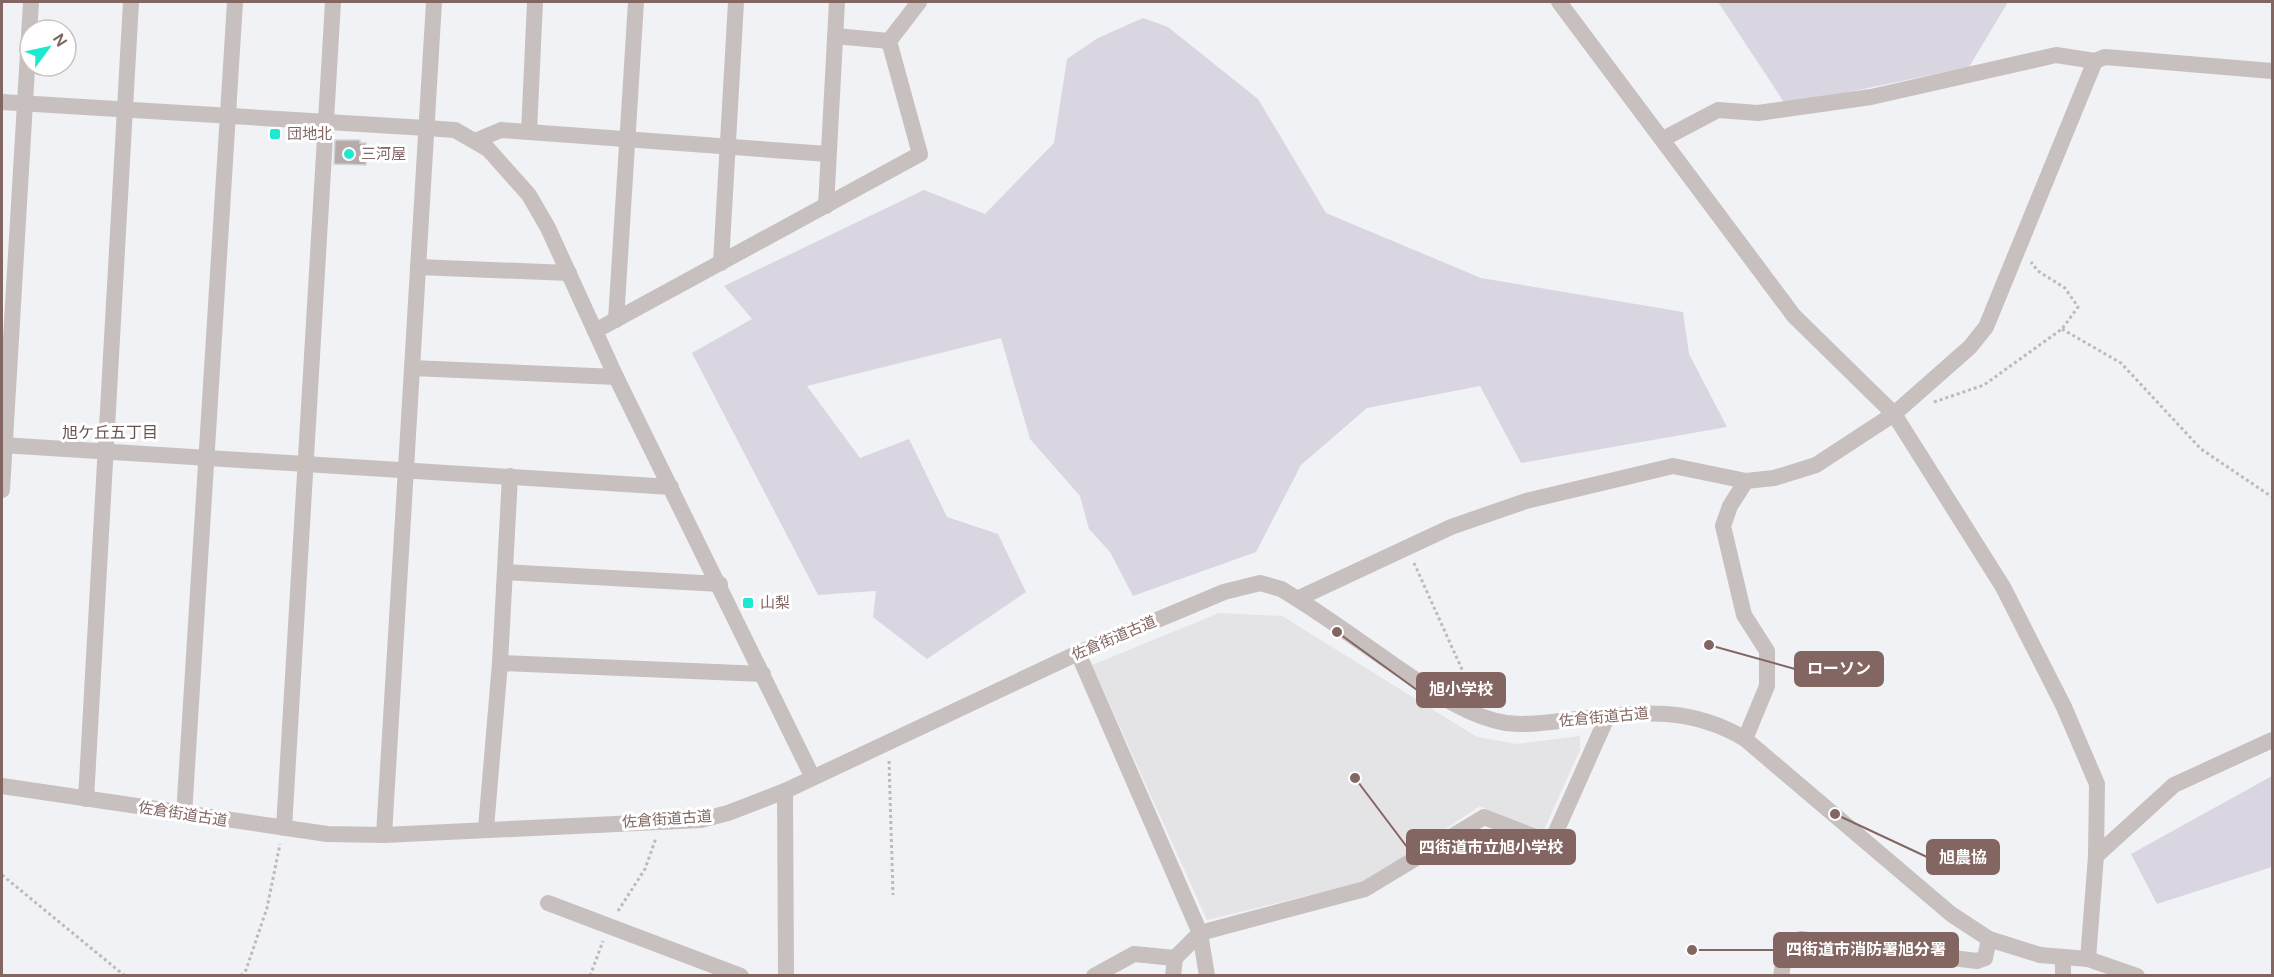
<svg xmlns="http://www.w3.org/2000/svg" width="2274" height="977" font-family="'DM Sans','Noto Sans JP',sans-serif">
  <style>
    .built { fill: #e4e3e5 }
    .green { fill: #d9d6e1 }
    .building { fill: #b7aaaa; stroke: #d3d4d6; stroke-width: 1.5 }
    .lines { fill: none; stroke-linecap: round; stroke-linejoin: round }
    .path { stroke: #bfbab9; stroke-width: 3; stroke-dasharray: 3 3; stroke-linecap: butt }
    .minor { stroke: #c7c0bf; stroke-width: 16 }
    .poi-dot { fill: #1de9d2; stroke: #fff; stroke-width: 2 }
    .labels { text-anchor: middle; stroke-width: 6; stroke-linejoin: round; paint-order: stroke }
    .poi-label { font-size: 15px; fill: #836662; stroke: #fff; text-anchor: start }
    .street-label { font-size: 15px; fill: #836662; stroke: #fff }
    .neighbourhood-label { font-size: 16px; fill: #685351; stroke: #fff }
    .leader { fill: none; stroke: #836662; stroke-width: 2 }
    .callout-dot { fill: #836662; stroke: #fff; stroke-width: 2 }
    .callout { fill: #836662; stroke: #836662; stroke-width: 2 }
    .callout-label { font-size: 16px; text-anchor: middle; font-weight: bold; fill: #fff }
  </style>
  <rect width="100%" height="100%" fill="#f0f2f5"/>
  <path class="built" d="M1219,613L1282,616L1477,737L1517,744L1580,736V750L1542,834L1480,806L1367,881L1207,920L1092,665Z"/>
  <g class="green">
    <path d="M1718,2H2008L1969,67L1786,105Z"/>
    <path d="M1143,18L1168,27L1258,99L1326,213L1481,278L1683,312L1689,354L1727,427L1521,463L1480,386L1367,408L1301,465L1256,552L1133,596L1110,552L1089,529L1080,496L1030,439L1001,338L807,386L860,458L909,439L947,517L998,534L1026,592L927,659L873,617L876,591L818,595L692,353L752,319L724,286L924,190L985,214L1054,143L1067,59L1098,38Z"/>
    <path d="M2272,776V867L2157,904L2131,854Z"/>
  </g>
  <path class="building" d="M335,140H360V143H366V165L334,164Z"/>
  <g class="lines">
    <g class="path">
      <path d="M2062,329L2121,363L2201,449L2272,497"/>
      <path d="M1934,402L1984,385L2062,329L2078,307L2065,288L2038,271L2031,262"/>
      <path d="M1414,563L1469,685L1466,690"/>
      <path d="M889,761L893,895"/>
      <path d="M2,875L125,976"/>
      <path d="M618,911L645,869L656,838"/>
      <path d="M241,976L246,970L267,908L280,844"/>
      <path d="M590,976L603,941"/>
    </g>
    <g class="minor">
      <path d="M1559,2L1794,316L1894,414L2003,587L2064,707L2097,784L2096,856L2088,959"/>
      <path d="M835,36L889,41"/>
      <path d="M2,102L426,128L455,130L488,149L529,195L548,228L616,377L812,776"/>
      <path d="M529,132L535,2"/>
      <path d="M1663,139L1718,110L1758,113L1871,97L2056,55L2095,61L2105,57L2272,71"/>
      <path d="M475,141L501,130L828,154"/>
      <path d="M826,206L837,2"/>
      <path d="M721,263L736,2"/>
      <path d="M418,267L569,273"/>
      <path d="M616,320L636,2"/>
      <path d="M595,331L920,154L889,41L919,2"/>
      <path d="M412,368L616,377"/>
      <path d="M2,445L671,487"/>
      <path d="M2,490L31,2"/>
      <path d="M505,572L720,584"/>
      <path d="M1297,599L1451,527L1526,501L1673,466L1746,481L1774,478L1816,465L1894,414L1970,347L1986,327L2095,61"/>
      <path d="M1078,653L1200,933L1207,976"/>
      <path d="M500,663L763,674"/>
      <path d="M1745,739L1767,686V651L1744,615L1723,526L1730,506L1746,481"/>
      <path d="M2,786L327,834L384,835L701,820L728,813L785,791L1078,653L1224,592L1260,583L1281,589C1320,612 1356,639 1394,665C1428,688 1465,716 1506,723C1527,726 1549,722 1569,720C1634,713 1687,704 1745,739L1951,914L1989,939L2040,955L2088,959L2137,976"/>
      <path d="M785,791L786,976"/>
      <path d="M86,799L131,2"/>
      <path d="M184,815L235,2"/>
      <path d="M284,828L333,2"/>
      <path d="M486,828L500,663L510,476"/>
      <path d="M384,835L434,2"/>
      <path d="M2096,856L2174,785L2272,740"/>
      <path d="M548,903L741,976"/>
      <path d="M1094,976L1134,954L1175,958"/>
      <path d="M1173,976L1175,958L1200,933L1365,889L1484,817L1551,843L1608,715"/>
      <path d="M1781,976C1784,959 1785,947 1801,939L1977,961L1985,958L1989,939"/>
      <path d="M2063,976V957"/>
    </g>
  </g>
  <g class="poi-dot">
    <rect x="269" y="128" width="12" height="12" rx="3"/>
    <circle cx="349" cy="154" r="6"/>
    <rect x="742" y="597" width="12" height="12" rx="3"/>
  </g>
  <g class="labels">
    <g class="poi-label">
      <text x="287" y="139">団地北</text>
      <text x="361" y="159">三河屋</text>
      <text x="760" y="608">山梨</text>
    </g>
    <g class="street-label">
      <text transform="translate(1114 638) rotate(-23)" y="5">佐倉街道古道</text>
      <text transform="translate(1604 717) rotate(-5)" y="5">佐倉街道古道</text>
      <text transform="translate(183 814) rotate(9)" y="5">佐倉街道古道</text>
      <text transform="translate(667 819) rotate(-4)" y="5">佐倉街道古道</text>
    </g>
    <g class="neighbourhood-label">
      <text x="110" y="438">旭ケ丘五丁目</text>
    </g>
  </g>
  <path class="leader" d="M1709 645L1795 669M1337 632L1417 690M1355 778L1407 847M1835 814L1927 857M1692 950L1774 950"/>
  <g class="callout-dot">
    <circle cx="1709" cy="645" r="6"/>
    <circle cx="1337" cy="632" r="6"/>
    <circle cx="1355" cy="778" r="6"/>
    <circle cx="1835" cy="814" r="6"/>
    <circle cx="1692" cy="950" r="6"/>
  </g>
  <g class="callout">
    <rect x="1795" y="652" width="88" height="34" rx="6"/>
    <rect x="1417" y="673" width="88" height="34" rx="6"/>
    <rect x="1407" y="830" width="168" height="34" rx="6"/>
    <rect x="1927" y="840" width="72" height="34" rx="6"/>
    <rect x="1774" y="933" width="184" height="34" rx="6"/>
  </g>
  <g class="callout-label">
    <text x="1839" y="674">ローソン</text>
    <text x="1461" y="695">旭小学校</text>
    <text x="1491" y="853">四街道市立旭小学校</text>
    <text x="1963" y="863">旭農協</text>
    <text x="1866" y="955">四街道市消防署旭分署</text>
  </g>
  <rect width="2274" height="977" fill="none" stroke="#836662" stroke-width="6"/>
  <g transform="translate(48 48) rotate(57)"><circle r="28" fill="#ffffff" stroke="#cdc2c0" stroke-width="1.5"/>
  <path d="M0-4.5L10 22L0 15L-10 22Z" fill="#1de9d2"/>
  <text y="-9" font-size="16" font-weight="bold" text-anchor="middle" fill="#836662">N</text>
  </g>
</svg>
